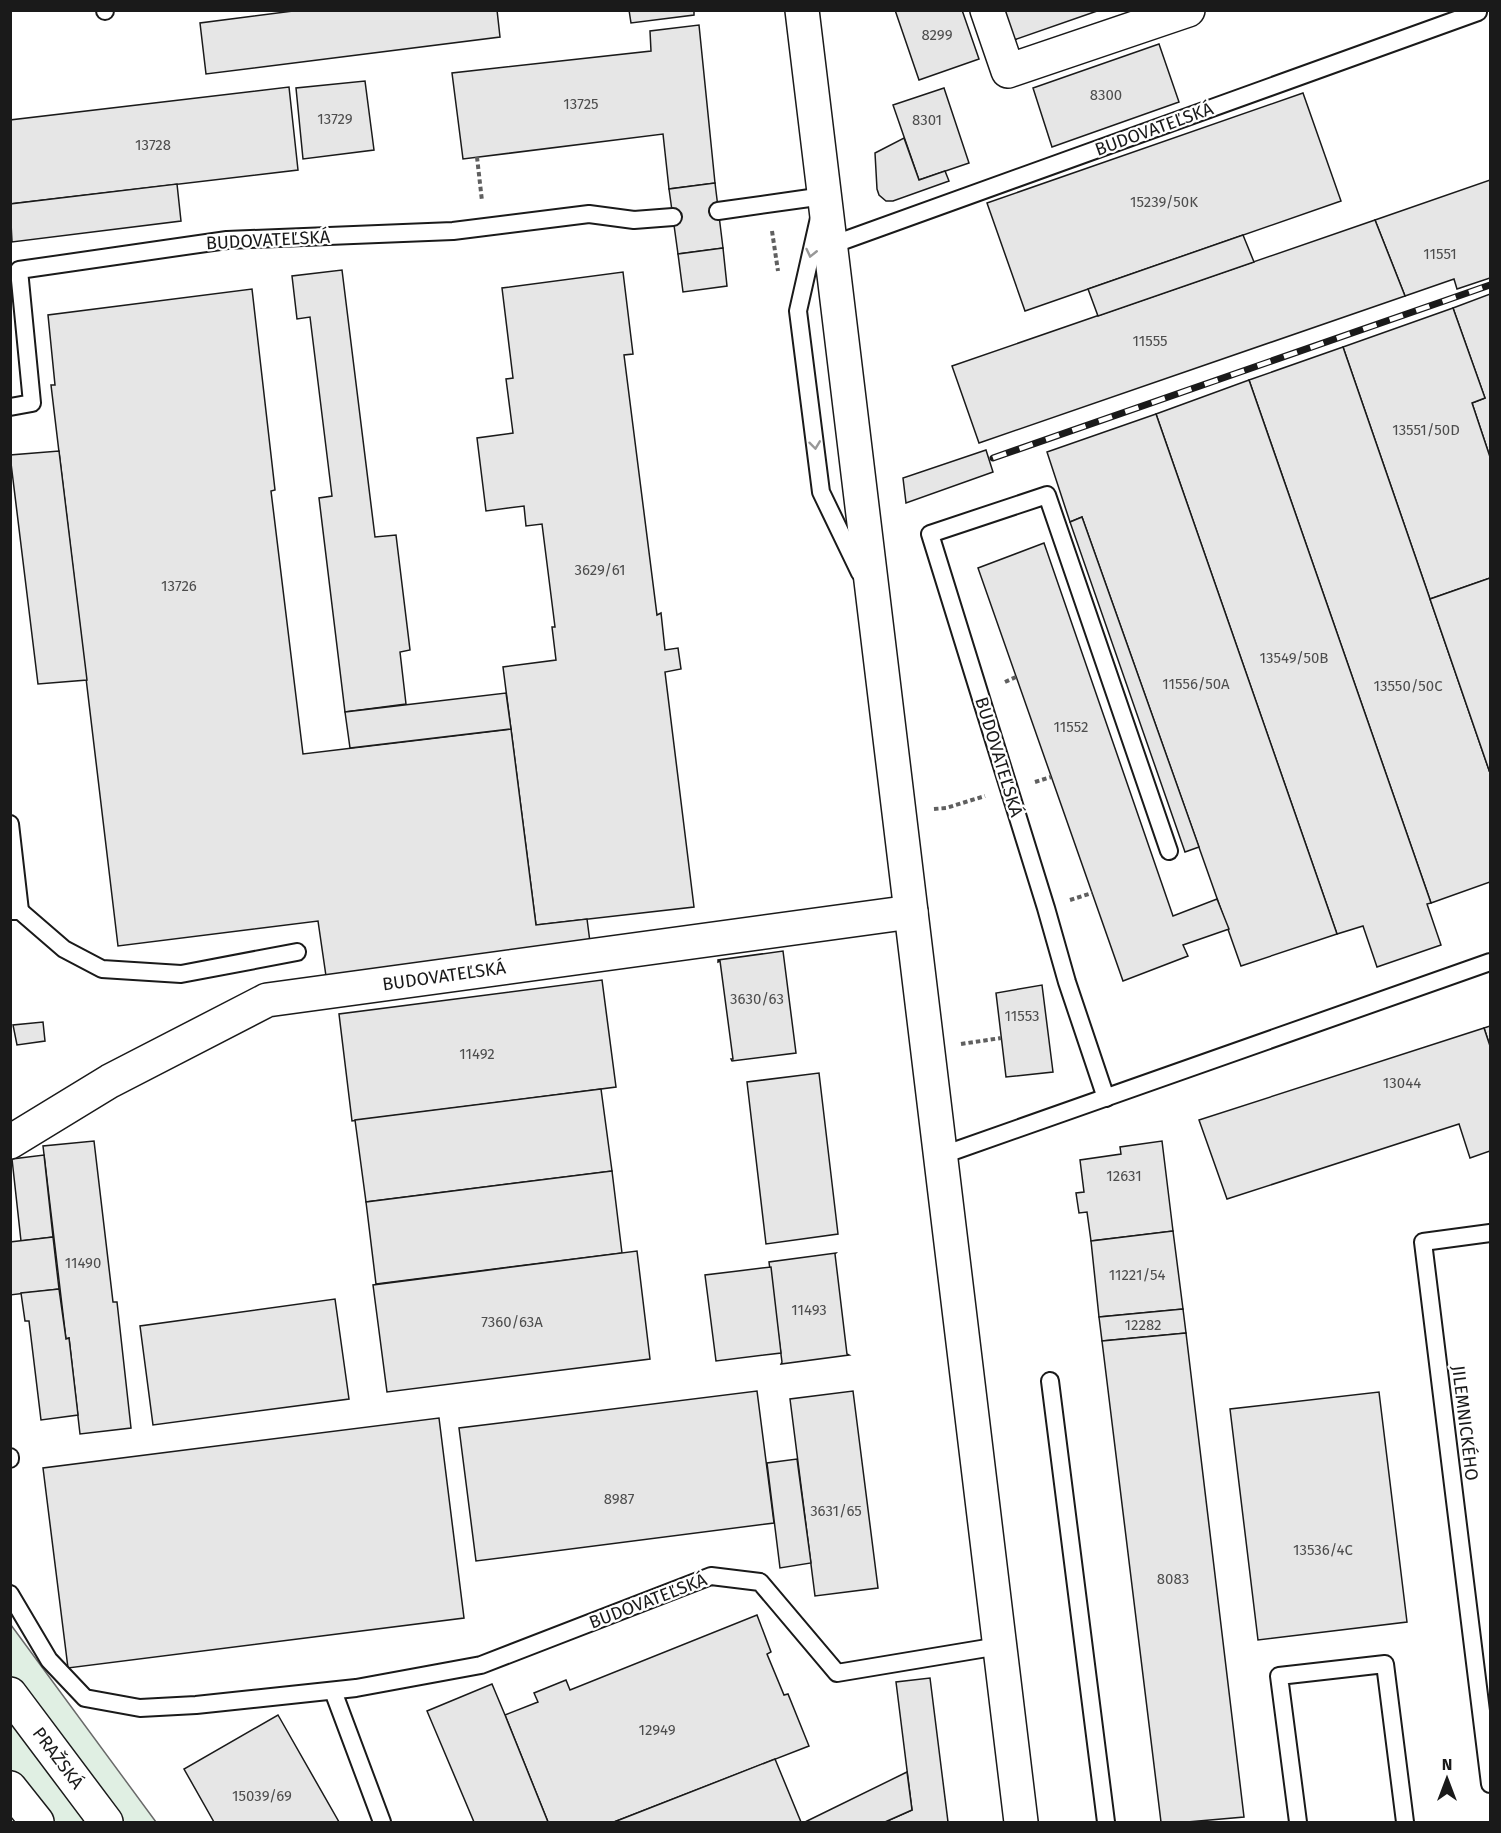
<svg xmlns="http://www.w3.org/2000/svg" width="1501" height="1833" font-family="'Fira Sans',sans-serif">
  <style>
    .green { fill: #e0efe3; stroke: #6a6a6a; stroke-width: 1.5 }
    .building { fill: #e6e6e6; stroke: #1a1a1a; stroke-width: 1.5 }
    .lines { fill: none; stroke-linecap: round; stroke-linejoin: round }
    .lane-casing { stroke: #1a1a1a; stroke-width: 20 }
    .street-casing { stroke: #1a1a1a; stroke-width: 36 }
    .primary-casing { stroke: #1a1a1a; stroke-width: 36 }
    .path { stroke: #5f5f5f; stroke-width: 4; stroke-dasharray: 4.5 3; stroke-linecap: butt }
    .lane { stroke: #fff; stroke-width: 16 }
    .street { stroke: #fff; stroke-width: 33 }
    .primary { stroke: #fff; stroke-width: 33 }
    .rail-casing { stroke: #1a1a1a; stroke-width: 7 }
    .rail { stroke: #fff; stroke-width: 4.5; stroke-dasharray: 14; stroke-linecap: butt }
    .oneway { stroke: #989898 }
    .labels { text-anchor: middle; stroke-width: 4.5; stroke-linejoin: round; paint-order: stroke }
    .number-label { font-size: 15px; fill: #4d4d4d }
    .street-label { font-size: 18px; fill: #1a1a1a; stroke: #fff }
  </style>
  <rect width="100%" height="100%" fill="#fff"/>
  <path class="green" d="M11,1625L156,1822H11Z"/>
  <g class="building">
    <path d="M301,10H497L500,37L206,74L200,23Z"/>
    <path d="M629,10H694V15L631,23Z"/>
    <path d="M895,10H962L979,59L919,80Z"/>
    <path d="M1004,10H1100L1014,40Z"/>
    <path d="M699,25L715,183L669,189L663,134L463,159L452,73L651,51L650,31Z"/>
    <path d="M1159,44L1179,102L1052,147L1033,88Z"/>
    <path d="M365,81L374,150L303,159L296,88Z"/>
    <path d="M289,87L298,170L10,204V120Z"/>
    <path d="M944,88L969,163L919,180L893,105Z"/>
    <path d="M1303,93L1341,201L1025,311L987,203Z"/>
    <path d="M904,138L919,180L945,171L949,181L893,201H886L879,195L877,189L875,153Z"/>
    <path d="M1490,180V278L1457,289L1454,279L1405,296L1375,220Z"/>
    <path d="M715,183L723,248L678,254L669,189Z"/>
    <path d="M177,184L181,221L12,242L10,204Z"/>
    <path d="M1375,220L1405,296L979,443L952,366Z"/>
    <path d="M1243,235L1254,262L1098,316L1088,289Z"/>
    <path d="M723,248L727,286L683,292L678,254Z"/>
    <path d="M342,270L375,537L396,535L410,650L400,652L406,704L345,712L319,498L332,496L310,317L297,319L292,276Z"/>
    <path d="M623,272L633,354L624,355L657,615L661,613L665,650L678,648L681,669L665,672L694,907L536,925L503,667L556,660L552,627H555L542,524L526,526L524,506L486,511L477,438L513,433L506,379L513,378L502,288Z"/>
    <path d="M252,289L275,490L271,491L303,754L511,729L536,925L587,919L590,942L326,976L318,921L118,946L51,385H55L48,315Z"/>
    <path d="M1490,294V457L1472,403L1485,398L1453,308Z"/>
    <path d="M1453,308L1485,398L1472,403L1490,457V578L1430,599L1343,347Z"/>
    <path d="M1343,347L1490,773V882L1431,903L1249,380Z"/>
    <path d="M1249,380L1431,903L1427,904L1441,945L1377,967L1363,926L1337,934L1156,414Z"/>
    <path d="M1156,414L1337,934L1241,966L1082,517L1070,522L1047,452Z"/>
    <path d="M986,450L993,472L906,503L903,478Z"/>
    <path d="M59,451L87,680L38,684L10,455Z"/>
    <path d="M1082,517L1199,847L1185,852L1070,522Z"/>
    <path d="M1044,543L1173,916L1217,899L1229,929L1183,945L1188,956L1123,981L978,568Z"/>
    <path d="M1490,578V773L1430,599Z"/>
    <path d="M506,693L511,729L350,748L345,712Z"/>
    <path d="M783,951L796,1053L732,1061L731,1059H733L720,961L718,962V960Z"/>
    <path d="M602,980L616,1087L352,1121L339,1014Z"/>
    <path d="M1042,985L1053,1072L1006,1077L996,993Z"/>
    <path d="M43,1022L45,1041L17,1045L13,1025Z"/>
    <path d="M1490,1026V1046L1484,1028Z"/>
    <path d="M1484,1028L1490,1046V1151L1470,1158L1459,1124L1227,1199L1199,1120Z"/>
    <path d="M819,1073L838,1234L766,1244L747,1082Z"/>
    <path d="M601,1089L612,1171L366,1202L355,1120Z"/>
    <path d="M94,1141L113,1302H117L131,1428L80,1434L69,1338L66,1339L43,1146Z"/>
    <path d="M1162,1141L1173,1231L1091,1241L1087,1212L1079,1213L1076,1193L1084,1192L1080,1160L1121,1154L1120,1147Z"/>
    <path d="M44,1155L53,1237L21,1241L12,1159Z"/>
    <path d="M612,1171L622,1253L376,1284L366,1202Z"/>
    <path d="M1173,1231L1183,1309L1099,1317L1091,1241Z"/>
    <path d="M53,1237L59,1289L10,1295V1242Z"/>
    <path d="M637,1251L650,1359L387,1392L373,1285Z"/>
    <path d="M836,1253L835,1254L847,1354L849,1355L781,1364L782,1362L769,1262Z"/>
    <path d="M771,1267L781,1353L716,1361L705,1275Z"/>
    <path d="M59,1289L66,1339L69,1338L78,1415L41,1420L29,1321H25L21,1293Z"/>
    <path d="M335,1299L349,1399L153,1425L140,1326Z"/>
    <path d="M1183,1309L1186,1333L1102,1341L1099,1317Z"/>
    <path d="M1186,1333L1244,1817L1187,1822H1161L1102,1341Z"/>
    <path d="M757,1391L774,1523L476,1561L459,1428Z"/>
    <path d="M853,1391L878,1588L815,1596L790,1399Z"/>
    <path d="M1379,1392L1407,1622L1258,1640L1230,1409Z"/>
    <path d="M439,1418L464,1618L68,1668L43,1468Z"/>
    <path d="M797,1459L811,1563L780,1568L767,1463Z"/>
    <path d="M757,1615L771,1652L767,1654L784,1695L788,1694L809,1746L614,1822H548L505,1715L538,1702L534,1693L566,1680L570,1690Z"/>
    <path d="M930,1678L948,1822H885L912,1810L896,1682Z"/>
    <path d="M492,1684L505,1715L548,1822H474L427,1711Z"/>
    <path d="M278,1715L339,1822H214L184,1769Z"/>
    <path d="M775,1759L801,1822H614Z"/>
    <path d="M907,1772L912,1810L885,1822H805Z"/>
  </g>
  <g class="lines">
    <g class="lane-casing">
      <g id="lane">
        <path d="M105,10V11"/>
        <path d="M718,211L824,196L798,311L821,492L860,573"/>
        <path d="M829,246L1478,12"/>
        <path d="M10,407L32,403L19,270L227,240L453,231L589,214L634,220L673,217"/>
        <path d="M10,824L20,911"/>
        <path d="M10,911H20L64,949L102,969L181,974L297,952"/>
        <path d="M1106,1098L1067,982L1046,908L930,534L1047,495L1169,851"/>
        <path d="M940,1156L1490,962"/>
        <path d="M1490,1233L1423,1242L1490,1784"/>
        <path d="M1050,1381L1106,1822"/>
        <path d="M10,1457V1459"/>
        <path d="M10,1594L49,1660L85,1698L140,1708L196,1705L356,1688L481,1665L711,1576L760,1582L837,1673L999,1646"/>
        <path d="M333,1691L382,1822"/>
        <path d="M1298,1822L1279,1676L1385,1664L1405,1822"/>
      </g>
    </g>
    <g class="street-casing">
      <g id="street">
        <path d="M802,10L1021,1822"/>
        <path d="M987,10L1008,71L1188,10"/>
        <path d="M10,1142L110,1081L267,1000L911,912"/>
      </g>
    </g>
    <g class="primary-casing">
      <g id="primary">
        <path d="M10,1694L106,1822"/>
        <path d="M10,1788L37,1822"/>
      </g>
    </g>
    <g class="path">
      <path d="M477,157L482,201"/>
      <path d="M772,231L778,271"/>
      <path d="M1005,682L1016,677"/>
      <path d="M1035,782L1051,777"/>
      <path d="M934,809L946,808L985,796"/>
      <path d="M1070,900L1092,893"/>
      <path d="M961,1044L1001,1038"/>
    </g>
    <use href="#lane" class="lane"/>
    <use href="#street" class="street"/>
    <use href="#primary" class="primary"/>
    <g class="rail-casing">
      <path id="rail" d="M993,458L1490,285"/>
    </g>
    <use href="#rail" class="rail"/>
  </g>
  <defs><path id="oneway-chevron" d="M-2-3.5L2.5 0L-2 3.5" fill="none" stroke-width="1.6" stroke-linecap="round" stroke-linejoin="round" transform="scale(1.5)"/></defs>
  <g class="oneway">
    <use href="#oneway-chevron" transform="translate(811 253) rotate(103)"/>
    <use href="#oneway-chevron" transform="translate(815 445) rotate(83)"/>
  </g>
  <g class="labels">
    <g class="number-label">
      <text x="937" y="40">8299</text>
      <text x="1106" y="100">8300</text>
      <text x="581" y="109">13725</text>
      <text x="335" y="124">13729</text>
      <text x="927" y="125">8301</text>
      <text x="153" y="150">13728</text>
      <text x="1164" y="207">15239/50K</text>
      <text x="1440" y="259">11551</text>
      <text x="1150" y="346">11555</text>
      <text x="1426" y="435">13551/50D</text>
      <text x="600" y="575">3629/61</text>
      <text x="179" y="591">13726</text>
      <text x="1294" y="663">13549/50B</text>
      <text x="1196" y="689">11556/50A</text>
      <text x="1408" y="691">13550/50C</text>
      <text x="1071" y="732">11552</text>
      <text x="757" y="1004">3630/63</text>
      <text x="1022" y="1021">11553</text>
      <text x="477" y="1059">11492</text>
      <text x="1402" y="1088">13044</text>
      <text x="1124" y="1181">12631</text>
      <text x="83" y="1268">11490</text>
      <text x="1137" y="1280">11221/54</text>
      <text x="809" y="1315">11493</text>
      <text x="512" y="1327">7360/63A</text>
      <text x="1143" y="1330">12282</text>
      <text x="619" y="1504">8987</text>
      <text x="836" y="1516">3631/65</text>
      <text x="1323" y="1555">13536/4C</text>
      <text x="1173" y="1584">8083</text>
      <text x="657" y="1735">12949</text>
      <text x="262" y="1801">15039/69</text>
    </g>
    <g class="street-label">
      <text transform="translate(1154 129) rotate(-20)" y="6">BUDOVATEĽSKÁ</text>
      <text transform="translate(268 240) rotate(-3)" y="6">BUDOVATEĽSKÁ</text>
      <text transform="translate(999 757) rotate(73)" y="6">BUDOVATEĽSKÁ</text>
      <text transform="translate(444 976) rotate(-8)" y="6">BUDOVATEĽSKÁ</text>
      <text transform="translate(1465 1423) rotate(83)" y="6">JILEMNICKÉHO</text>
      <text transform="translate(648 1601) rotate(-21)" y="6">BUDOVATEĽSKÁ</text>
      <text transform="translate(58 1758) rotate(53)" y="6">PRAŽSKÁ</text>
    </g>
  </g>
  <rect width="1501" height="1833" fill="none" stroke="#1a1a1a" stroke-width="24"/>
  <g transform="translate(1447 1779)" stroke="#ffffff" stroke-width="4.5" paint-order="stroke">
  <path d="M0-4.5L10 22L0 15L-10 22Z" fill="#1a1a1a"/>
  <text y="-9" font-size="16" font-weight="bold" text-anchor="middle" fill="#1a1a1a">N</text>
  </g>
</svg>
